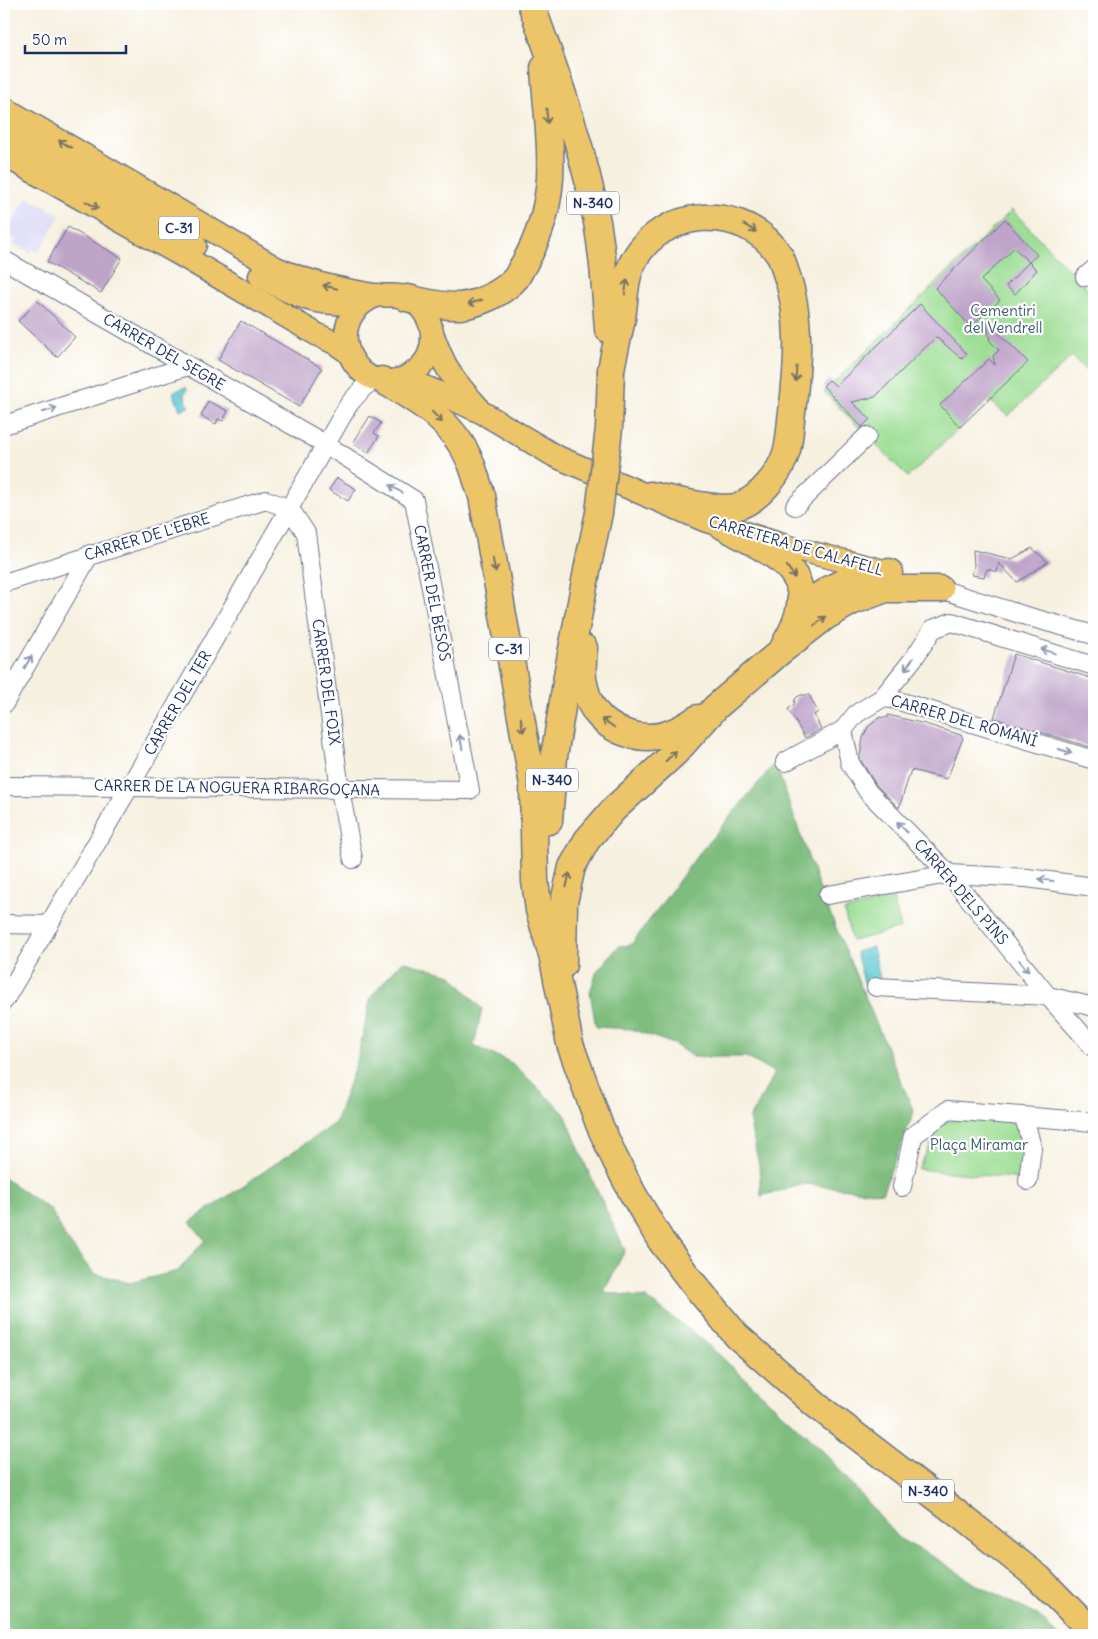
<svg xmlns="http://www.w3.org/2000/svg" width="1098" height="1639" font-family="Delius,sans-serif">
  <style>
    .built { fill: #d9d7f8 }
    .green { fill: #9dde94; stroke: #5c8679 }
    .forest { fill: #7ebd7e; stroke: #4c766e }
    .water { fill: #5cc9d1; stroke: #3c7c98 }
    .building { fill: #bfa4ca }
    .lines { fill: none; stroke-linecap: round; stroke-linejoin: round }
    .minor-casing { stroke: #68738b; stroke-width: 20 }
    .major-casing { stroke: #68738b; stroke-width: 25 }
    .highway-casing { stroke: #68738b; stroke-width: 29 }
    .minor { stroke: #fff; stroke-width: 18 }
    .major { stroke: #edc569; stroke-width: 22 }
    .highway { stroke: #edc569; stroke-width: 26 }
    .highway-bridge-casing { stroke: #68738b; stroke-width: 29; stroke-linecap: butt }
    .highway-bridge { stroke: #edc569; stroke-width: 26 }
    .oneway { stroke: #797263 }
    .oneway2 { stroke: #8d97ae }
    .labels { text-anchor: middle; stroke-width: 4.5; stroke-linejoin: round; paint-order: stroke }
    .shield { fill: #fff; stroke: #5f6d8e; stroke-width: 1 }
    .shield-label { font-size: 14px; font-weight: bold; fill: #1b2f5e }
    .park-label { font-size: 15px; fill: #3c5b6c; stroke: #fff }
    .street-label { font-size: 15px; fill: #1b2f5e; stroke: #fff }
  </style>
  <rect width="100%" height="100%" fill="#fff"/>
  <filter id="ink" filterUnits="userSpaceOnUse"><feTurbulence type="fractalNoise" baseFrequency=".02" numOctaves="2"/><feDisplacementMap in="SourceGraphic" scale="10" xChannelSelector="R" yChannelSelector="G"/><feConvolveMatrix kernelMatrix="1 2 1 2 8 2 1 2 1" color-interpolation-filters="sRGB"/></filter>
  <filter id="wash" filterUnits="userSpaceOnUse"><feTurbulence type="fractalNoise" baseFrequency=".0096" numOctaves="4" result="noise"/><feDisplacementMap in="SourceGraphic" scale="20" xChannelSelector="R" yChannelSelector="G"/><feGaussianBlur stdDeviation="1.12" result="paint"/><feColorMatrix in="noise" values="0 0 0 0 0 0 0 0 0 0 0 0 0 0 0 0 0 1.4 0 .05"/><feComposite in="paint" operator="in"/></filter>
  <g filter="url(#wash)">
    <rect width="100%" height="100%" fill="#f6f0df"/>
    <path class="built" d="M27,197L60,215L39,252L33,249L30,253L13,244L16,239L6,234Z"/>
    <g class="green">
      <path d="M1012,210L1090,292L1094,288V379L1072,356L1008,416L989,400L908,477L824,392Z"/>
      <path d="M893,898L901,928L852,941L844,911Z"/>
      <path d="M980,1114L1019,1123L1024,1145L1023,1179L918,1169L942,1123Z"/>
    </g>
    <g class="forest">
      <path d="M775,763L820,890L914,1112L882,1193L805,1184L761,1196L759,1165L749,1119L775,1073L746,1057H693L674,1044L631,1029L596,1027L590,992L597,971L619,946L631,945L697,856Z"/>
      <path d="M402,961L451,975L482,1009L474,1046L512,1063L565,1114L588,1171L625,1250L604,1292L646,1298L702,1339L823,1451L898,1538L939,1560L980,1587L1039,1616L1058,1635H4V1178L51,1210L65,1237L93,1273L130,1283L178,1271L205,1240L190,1222L335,1123L357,1061L371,997Z"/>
    </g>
    <g class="water">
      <path d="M186,387L187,391L184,393L189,407L180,410L173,392Z"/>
      <path d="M873,947L880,979L864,983L856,952Z"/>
    </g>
    <g id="blocks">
      <g class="building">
        <path d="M1005,219L1037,255L1029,262L1014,248L981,280L1000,300L971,327L935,288Z"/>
        <path d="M68,227L122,258L101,293L47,262Z"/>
        <path d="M1029,262L1037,270L1015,294L1006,286Z"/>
        <path d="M38,301L75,337L57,357L18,321Z"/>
        <path d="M920,304L967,354L962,359L936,337L875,397L852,402L870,419L862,427L823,386L829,380L836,386Z"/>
        <path d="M241,321L322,368L299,407L218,360Z"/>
        <path d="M986,321L1028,362L960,427L940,405L989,359L995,365L993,356L999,350L990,341Z"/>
        <path d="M208,401L228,411L223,421L218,419L216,424L201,416Z"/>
        <path d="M370,416L381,423L374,433L379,436L368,453L353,443Z"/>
        <path d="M337,478L356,489L348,501L329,490Z"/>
        <path d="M1032,548L1048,562L1017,582L999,563L997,572L987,569L984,577L972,575L974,566L973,550L1012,559Z"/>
        <path d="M1014,654L1094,679V734L1090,747L994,718Z"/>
        <path d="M801,695H809L818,712L814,715L821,729L805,738L788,709L794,705L795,699L797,697Z"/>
        <path d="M888,715L925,724L961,735L963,738L947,779L911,770L899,808L876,785L862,762L860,756L863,738L868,727L880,717L887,718Z"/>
      </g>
    </g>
  </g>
  <g filter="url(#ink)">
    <use href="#blocks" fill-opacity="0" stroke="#68738b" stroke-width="1"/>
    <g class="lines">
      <g class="minor-casing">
        <g id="minor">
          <path d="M4,260L325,444L414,500L470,790C315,790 159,786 4,786"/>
          <path d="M1085,277L1094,269"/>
          <path d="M4,425L188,366"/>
          <path d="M795,506L867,436"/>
          <path d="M4,583L266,500L290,509L306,533L340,790L353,859"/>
          <path d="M940,589L1026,616L1094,635"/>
          <path d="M882,698L914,658L933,629L952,622L1094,666"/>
          <path d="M4,704L90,554"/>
          <path d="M843,730L850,763L868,792L949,874L1048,996L1094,1048"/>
          <path d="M785,762L843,730L856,714L882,698L892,699L1094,760"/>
          <path d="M828,895L949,874L1027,878L1094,887"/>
          <path d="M4,924L49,925"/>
          <path d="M876,987L1048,996L1094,1007"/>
          <path d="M4,1001L130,786L349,404L364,387L376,379"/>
          <path d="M1024,1116L1032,1148L1028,1181"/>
          <path d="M902,1187L913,1136L948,1110L1094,1122"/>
        </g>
      </g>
      <g class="major-casing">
        <g id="major">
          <path d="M4,108L276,268C309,283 339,289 374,295C386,297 396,293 408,298C422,305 433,322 432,338C432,352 425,365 413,373C360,409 312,320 378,295"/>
          <path d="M4,133L195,245"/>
          <path d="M4,155L181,255L318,335L335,343L348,352"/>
          <path d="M260,276C298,298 317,306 362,303"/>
          <path d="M433,335C444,367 453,380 476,405"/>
          <path d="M396,380L423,386L444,395L483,413L555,456L704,520L785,546L884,571"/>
        </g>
      </g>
      <g class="highway-casing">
        <g id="highway">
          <path d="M531,4C554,67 577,131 592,197C602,240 605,285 608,329"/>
          <path d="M407,298C425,302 442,307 460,306C479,304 503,293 516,278C519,274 521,268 524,264C539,238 548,208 550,178C552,141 546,104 544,68"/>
          <path d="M611,370C614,352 619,335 622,318C625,300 624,282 631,266C658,206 745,201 780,256C782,260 784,266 785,270C802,315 798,366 792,412C790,425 790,438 787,450C781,473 759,500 736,507C718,511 670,499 650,495"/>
          <path d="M382,380C419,401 454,422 471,463C475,474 478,485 482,496L533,785L535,881L539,910L553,959L570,1044L599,1124L615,1159L633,1194L661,1241L692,1282L737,1336L816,1405L962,1517L1039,1578L1094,1634"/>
          <path d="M723,526C777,557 827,572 785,644"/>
          <path d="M800,612C815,596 837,584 857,577C867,574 879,574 889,572"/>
          <path d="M584,648C583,658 582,669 583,679C585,689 589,703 595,711C610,732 640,741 664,735C676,732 688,725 698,718"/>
          <path d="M549,821L554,757L568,670L590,555"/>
          <path d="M563,965L564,902L572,867L587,840L614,809L675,753L716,707L781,651L825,617L851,602L886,589H940"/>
        </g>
      </g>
      <use href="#minor" class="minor"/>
      <use href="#major" class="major"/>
      <use href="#highway" class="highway"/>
      <g class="highway-bridge-casing">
        <path id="highway-bridge" d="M590,555L599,513L609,428L611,370"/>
      </g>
      <use href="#highway-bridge" class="highway-bridge"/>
    </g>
    <defs><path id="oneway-shaft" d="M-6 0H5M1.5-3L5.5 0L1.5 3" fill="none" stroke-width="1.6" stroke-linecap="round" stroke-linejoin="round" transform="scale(1.25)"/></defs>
    <g class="oneway">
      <use href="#oneway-shaft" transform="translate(547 116) rotate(85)"/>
      <use href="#oneway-shaft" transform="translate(65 144) rotate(-150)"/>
      <use href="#oneway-shaft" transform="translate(92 205) rotate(29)"/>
      <use href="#oneway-shaft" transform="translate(750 228) rotate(30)"/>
      <use href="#oneway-shaft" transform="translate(330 287) rotate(-167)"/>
      <use href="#oneway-shaft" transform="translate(626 287) rotate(-81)"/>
      <use href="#oneway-shaft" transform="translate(475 302) rotate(162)"/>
      <use href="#oneway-shaft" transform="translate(796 374) rotate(94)"/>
      <use href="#oneway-shaft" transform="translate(437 417) rotate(46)"/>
      <use href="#oneway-shaft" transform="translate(494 565) rotate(80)"/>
      <use href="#oneway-shaft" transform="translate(791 572) rotate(56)"/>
      <use href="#oneway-shaft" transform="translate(820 621) rotate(-37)"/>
      <use href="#oneway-shaft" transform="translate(608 723) rotate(-145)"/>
      <use href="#oneway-shaft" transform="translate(522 725) rotate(80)"/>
      <use href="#oneway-shaft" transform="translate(671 756) rotate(-44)"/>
      <use href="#oneway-shaft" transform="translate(568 880) rotate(-77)"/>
    </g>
    <g class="oneway2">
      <use href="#oneway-shaft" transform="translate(50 410) rotate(-17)"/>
      <use href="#oneway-shaft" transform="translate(396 489) rotate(-148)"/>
      <use href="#oneway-shaft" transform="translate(1048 651) rotate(-163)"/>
      <use href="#oneway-shaft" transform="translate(28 662) rotate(-60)"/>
      <use href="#oneway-shaft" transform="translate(909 664) rotate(127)"/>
      <use href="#oneway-shaft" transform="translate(461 742) rotate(-101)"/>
      <use href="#oneway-shaft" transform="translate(1065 751) rotate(17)"/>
      <use href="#oneway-shaft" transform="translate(902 827) rotate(-134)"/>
      <use href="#oneway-shaft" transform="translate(1046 880) rotate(-172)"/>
      <use href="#oneway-shaft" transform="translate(1024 966) rotate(51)"/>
    </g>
  </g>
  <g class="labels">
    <g class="shield">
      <rect x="567" y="191.5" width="52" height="23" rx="4"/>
      <rect x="159" y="216.5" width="40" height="23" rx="4"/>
      <rect x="489" y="637.5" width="40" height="23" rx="4"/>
      <rect x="526" y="768.5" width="52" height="23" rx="4"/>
      <rect x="902" y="1479.5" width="52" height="23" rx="4"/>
    </g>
    <g class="shield-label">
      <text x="593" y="208">N-340</text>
      <text x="179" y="233">C-31</text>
      <text x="509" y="654">C-31</text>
      <text x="552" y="785">N-340</text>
      <text x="928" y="1496">N-340</text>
    </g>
    <g class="park-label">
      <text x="1003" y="316">Cementiri<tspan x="1003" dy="17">del Vendrell</tspan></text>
      <text x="979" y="1150">Plaça Miramar</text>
    </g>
    <g class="street-label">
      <text transform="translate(164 352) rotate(30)" y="5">CARRER DEL SEGRE</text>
      <text transform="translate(147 537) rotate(-17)" y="5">CARRER DE L'EBRE</text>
      <text transform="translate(796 546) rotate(16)" y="5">CARRETERA DE CALAFELL</text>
      <text transform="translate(432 593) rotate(79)" y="5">CARRER DEL BESÒS</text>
      <text transform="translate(326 682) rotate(82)" y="5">CARRER DEL FOIX</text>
      <text transform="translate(178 703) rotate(-60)" y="5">CARRER DEL TER</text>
      <text transform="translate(964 721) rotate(16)" y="5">CARRER DEL ROMANÍ</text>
      <text transform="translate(237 788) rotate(1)" y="5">CARRER DE LA NOGUERA RIBARGOÇANA</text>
      <text transform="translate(961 892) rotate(49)" y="5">CARRER DELS PINS</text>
    </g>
  </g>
  <rect width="1098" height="1639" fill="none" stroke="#fff" stroke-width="20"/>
  <path d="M25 45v8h101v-8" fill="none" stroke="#1b2f5e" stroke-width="2.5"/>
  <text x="32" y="45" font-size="15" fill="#1b2f5e" stroke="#ffffff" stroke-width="4" paint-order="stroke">50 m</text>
</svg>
